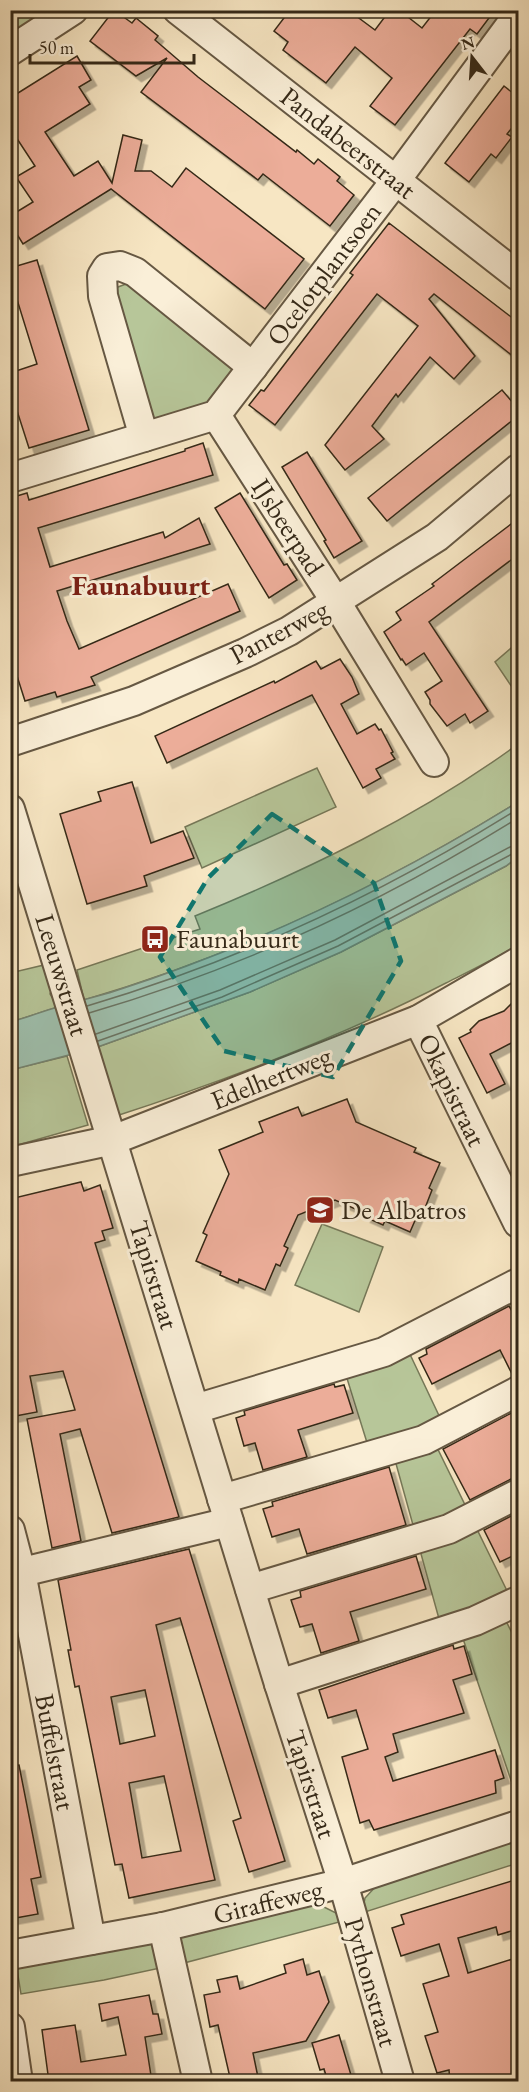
<svg xmlns="http://www.w3.org/2000/svg" width="529" height="2092" font-family="'EB Garamond',serif">
  <style>
    .green { fill: #b7c699; stroke: #767858; stroke-width: 1.5 }
    .water { fill: #9ec0ae; stroke: #748472; stroke-width: 1.5 }
    .lines { fill: none; stroke-linecap: round; stroke-linejoin: round }
    .shore { stroke: #6a7463; stroke-width: 1.5 }
    .building { fill: #ecad99; stroke: #352918; stroke-width: 1.5; fill-rule: evenodd; filter: url(#shadow) }
    .minor-casing { stroke: #665843; stroke-width: 32 }
    .minor { stroke: #faefd8; stroke-width: 28 }
    .marked { fill: #0f766e; fill-opacity: 0.2; stroke: #0f766e; stroke-width: 4.5; stroke-dasharray: 12 8; stroke-linejoin: round }
    .labels { text-anchor: middle; stroke-width: 6; stroke-linejoin: round; paint-order: stroke }
    .street-label { font-size: 27px; fill: #352918; stroke: #faefd8 }
    .poi-label { font-size: 27px; fill: #352918; stroke: #faefd8; text-anchor: start }
    .neighbourhood-label { font-size: 28px; font-weight: bold; fill: #7a1f14; stroke: #faefd8 }
  </style>
  <defs>
    <filter id="shadow"><feDropShadow dx="5.5" dy="5.5" stdDeviation="0" flood-color="#0004"/></filter>
  </defs>
  <rect width="100%" height="100%" fill="#f7e6c3"/>
  <filter id="stains"><feTurbulence type="fractalNoise" baseFrequency=".00333" numOctaves="4"/><feColorMatrix values="0 0 0 0 .2 0 0 0 0 .09 0 0 0 0 .02 0 0 0 .5 -.17"/></filter>
  <radialGradient id="worn" r=".72"><stop offset=".6" stop-color="#630" stop-opacity="0"/><stop offset="1" stop-color="#630" stop-opacity=".3"/></radialGradient>
  <g class="green">
    <path d="M11,10L55,11L11,39Z"/>
    <path d="M134,281L238,368L211,409L150,426L112,294L118,287Z"/>
    <path d="M518,642V696L495,662Z"/>
    <path d="M518,744V802C383,886 238,955 84,1000L77,970L200,929L195,916C307,870 420,816 518,744Z"/>
    <path d="M317,768L336,807L202,868L185,827Z"/>
    <path d="M518,857V945C495,959 470,971 446,983C339,1038 227,1080 113,1117L92,1049L250,992L341,952L506,866Z"/>
    <path d="M44,965L51,991L50,994L58,1007L11,1022L10,973Z"/>
    <path d="M67,1056L88,1125L11,1147L10,1070Z"/>
    <path d="M322,1224L383,1247L359,1312L295,1285Z"/>
    <path d="M407,1348L442,1422L428,1429L512,1601L499,1607L518,1645V1801L457,1621L441,1626L390,1442L369,1449L345,1372Z"/>
    <path d="M518,1836V1863L362,1913L365,1898L379,1883Z"/>
    <path d="M310,1900L342,1916L343,1921L184,1963L178,1933Z"/>
    <path d="M158,1937L165,1967L104,1980L21,1994L16,1963Z"/>
  </g>
  <path class="water" d="M518,802V857L506,866L341,952L250,992L92,1049L11,1070L10,1022C27,1018 42,1011 58,1007C77,1001 96,997 115,991C257,945 392,880 518,802Z"/>
  <g class="lines">
    <g class="shore">
      <path d="M87,1006C239,961 384,893 518,809"/>
      <path d="M89,1013C240,969 385,901 518,818"/>
      <path d="M96,1034L220,990L335,940L510,847L518,845"/>
      <path d="M98,1041L222,997L338,946L514,853H518"/>
    </g>
  </g>
  <g class="building">
    <path d="M114,10L132,23L136,18L158,36L155,40L198,77L296,152L297,150L314,164L318,159L340,177L337,181L354,195L330,226L263,174L258,180L141,92L167,58L136,76L90,41Z"/>
    <path d="M290,10H348L375,30L390,10H399L422,28L436,10H495L477,34L470,29L395,125L370,106L392,78L355,47L326,83L283,50L288,42L274,31Z"/>
    <path d="M77,56L91,80L79,87L90,104L45,132L74,176L98,161L112,183L123,135L142,140L135,171H151L172,187L186,168L304,259L265,309L111,189L23,244L10,223V216L33,202L16,177L35,166L10,128V98Z"/>
    <path d="M504,86L519,98V119L507,134L512,137L496,158L491,154L469,182L445,163Z"/>
    <path d="M389,223L519,323V361L434,294L429,299L475,356L454,379L430,357L398,397L396,394L372,426L384,439L345,470L325,445L418,326L377,294L275,425L249,405L261,390L264,391L353,275L350,273Z"/>
    <path d="M37,260L89,430L29,448L10,389V373L37,364L10,277V268Z"/>
    <path d="M502,390L519,410V415L387,521L368,498Z"/>
    <path d="M203,443L213,475L38,528L50,567L163,532L165,538L199,518L210,544L57,591L67,621L79,649L228,584L240,611L91,677L95,685L57,697L55,692L25,701L10,654V498L27,493L29,500L185,451V449Z"/>
    <path d="M307,452L362,541L334,558L324,541L326,540L282,467Z"/>
    <path d="M240,493L284,565L287,564L297,580L269,598L215,508Z"/>
    <path d="M519,518V554L429,622L488,711L470,723L465,714L447,726L430,704V700L425,692L442,681L424,653L406,665L402,659L401,660L384,632L401,620L396,612L434,586L432,584Z"/>
    <path d="M340,659L352,677L359,694L341,704L357,734L375,724L379,730L381,729L393,752L391,753L395,759L376,769L381,778L363,788L312,695L167,763L155,736L274,681L275,683L316,661L321,669Z"/>
    <path d="M132,782L151,843L183,831L194,858L144,876L147,886L87,904L60,814L101,801L98,792Z"/>
    <path d="M519,996V1039L490,1054L505,1084L487,1093L459,1038L471,1032L470,1030L479,1021L504,1011Z"/>
    <path d="M347,1099L356,1122L416,1148L414,1152L440,1163L429,1188L432,1190L425,1208L421,1207L410,1232L385,1221L383,1225L365,1217L367,1214L335,1200L298,1215L284,1246L288,1248L280,1266L276,1264L265,1290L239,1279L238,1283L220,1275L221,1272L196,1261L207,1235L203,1233L229,1174L219,1150L263,1132L259,1122L298,1107L302,1116Z"/>
    <path d="M81,1182L84,1191L100,1185L113,1228L102,1231L105,1240L95,1243L179,1517L112,1533L80,1429L60,1434L81,1541L52,1548L27,1419L75,1410L63,1371L30,1376L37,1412L10,1417V1199Z"/>
    <path d="M509,1306L512,1311L519,1308V1375L513,1376L500,1350L432,1384L419,1358L427,1354L426,1349Z"/>
    <path d="M334,1384L335,1387L344,1385L353,1413L298,1430L307,1457L263,1470L255,1443L244,1446L236,1418L245,1415L244,1411Z"/>
    <path d="M519,1409V1478L511,1479L470,1500L443,1449Z"/>
    <path d="M389,1467L406,1525L307,1554L299,1529L272,1537L263,1509L273,1506L272,1502Z"/>
    <path d="M519,1512V1553L500,1562L484,1530Z"/>
    <path d="M189,1549L285,1861L249,1872L233,1821L241,1818L180,1618L156,1625L215,1880L129,1898L122,1864L115,1865L79,1686L75,1687L68,1650H71L58,1580ZM145,1690L155,1736L120,1744L111,1697ZM164,1776L181,1851L142,1858L129,1783Z"/>
    <path d="M416,1556L426,1589L350,1612L359,1641L321,1653L312,1624L300,1627L291,1600L301,1597L300,1591Z"/>
    <path d="M453,1645L454,1649L464,1646L472,1674L453,1680L464,1713L393,1734L398,1752L385,1757L393,1781L495,1750L504,1778L495,1781L496,1793L374,1830L369,1820L360,1823L342,1757L368,1749L356,1710L328,1718L319,1690Z"/>
    <path d="M19,1765L41,1877L31,1879L38,1914L10,1919V1766Z"/>
    <path d="M518,1879V1929L498,1935L496,1927L458,1938L468,1973L519,1957V2082H450L449,2070L437,2073L425,2036L438,2032L423,1984L449,1976L439,1944L401,1956L392,1928L404,1924L401,1915Z"/>
    <path d="M303,1959L307,1975L319,1971L329,2002L306,2041L253,2053L259,2082H231L218,2025L210,2027L204,1995L220,1992L217,1980L237,1976L240,1989L286,1973L284,1965Z"/>
    <path d="M149,1995L153,2014H158L162,2034L145,2037L152,2082H49L42,2030L75,2025L81,2062L126,2055L118,2017L102,2021L99,2004Z"/>
    <path d="M339,2035L351,2075L328,2082L324,2069L320,2070L312,2043Z"/>
  </g>
  <g class="lines">
    <g class="minor-casing">
      <g id="minor">
        <path d="M178,10L518,276"/>
        <path d="M10,51L73,10"/>
        <path d="M216,415L336,602L434,762"/>
        <path d="M144,437L103,296L102,276L107,268L120,266L135,272L253,367"/>
        <path d="M10,478L216,415L396,180L518,15"/>
        <path d="M10,742L134,701L245,653L289,631L437,537L518,469"/>
        <path d="M10,809L279,1684L343,1883L400,2082"/>
        <path d="M418,1020L518,1223"/>
        <path d="M10,1162L113,1140L418,1020L518,962"/>
        <path d="M195,1409L384,1352L518,1283"/>
        <path d="M222,1499L424,1440L518,1391"/>
        <path d="M10,1530L21,1572L91,1940"/>
        <path d="M10,1575L229,1522"/>
        <path d="M250,1589L449,1529L518,1494"/>
        <path d="M279,1684L475,1621L518,1601"/>
        <path d="M163,1927L198,2082"/>
        <path d="M10,1955L163,1927L343,1883L518,1825"/>
        <path d="M10,2027L18,2082"/>
      </g>
    </g>
    <use href="#minor" class="minor"/>
  </g>
  <path class="marked" d="M272,814L374,883L401,961L333,1077L224,1051L160,957L208,878Z"/>
  <defs>
    <g id="bus-square" transform="scale(1.5)"><rect x="-9" y="-9" width="18" height="18" rx="4" fill="#8f2418" stroke="#faefd8"/><path d="M-5-6H5V4H4V6H2V4H-2V6H-4V4H-5ZM-3.5-4V0h7V-4ZM-3.5 1.2v1.5H-2V1.2ZM2 1.2v1.5H3.5V1.2Z" fill="#fff"/></g>
    <g id="school-square" transform="scale(1.5)"><rect x="-9" y="-9" width="18" height="18" rx="4" fill="#8f2418" stroke="#faefd8"/><path d="M0-5L7-2L0 1L-7-2ZM-4 1L0 2.5L4 1V4Q0 6-4 4Z" fill="#fff"/></g>
  </defs>
  <g fill-rule="evenodd">
    <use href="#bus-square" x="155" y="939"/>
    <use href="#school-square" x="320" y="1210"/>
  </g>
  <g class="labels">
    <g class="street-label">
      <text transform="translate(348 143) rotate(38)" y="9">Pandabeerstraat</text>
      <text transform="translate(324 274) rotate(-53)" y="9">Ocelotplantsoen</text>
      <text transform="translate(288 527) rotate(57)" y="9">IJsbeerpad</text>
      <text transform="translate(279 632) rotate(-28)" y="9">Panterweg</text>
      <text transform="translate(62 975) rotate(73)" y="9">Leeuwstraat</text>
      <text transform="translate(271 1078) rotate(-22)" y="9">Edelhertweg</text>
      <text transform="translate(452 1090) rotate(64)" y="9">Okapistraat</text>
      <text transform="translate(154 1275) rotate(73)" y="9">Tapirstraat</text>
      <text transform="translate(55 1752) rotate(79)" y="9">Buffelstraat</text>
      <text transform="translate(311 1784) rotate(72)" y="9">Tapirstraat</text>
      <text transform="translate(268 1902) rotate(-14)" y="9">Giraffeweg</text>
      <text transform="translate(371 1982) rotate(74)" y="9">Pythonstraat</text>
    </g>
    <g class="poi-label">
      <text x="176" y="948">Faunabuurt</text>
      <text x="341" y="1219">De Albatros</text>
    </g>
    <g class="neighbourhood-label">
      <text x="141" y="595">Faunabuurt</text>
    </g>
  </g>
  <rect width="529" height="2092" fill="none" stroke="#f7e6c3" stroke-width="36"/>
  <rect x="12" y="12" width="505" height="2068" fill="none" stroke="#352918" stroke-width="3"/>
  <rect x="18" y="18" width="493" height="2056" fill="none" stroke="#352918" stroke-width="1.5"/>
  <g transform="translate(472 57) rotate(343)" stroke="#faefd8" stroke-width="4.5" paint-order="stroke">
  <path d="M0-4.5L10 22L0 15L-10 22Z" fill="#352918"/>
  <text y="-9" font-size="16" font-weight="bold" text-anchor="middle" fill="#352918">N</text>
  </g>
  <path d="M30 54v9h164v-9" fill="none" stroke="#352918" stroke-width="3"/>
  <text x="39" y="54" font-size="18" fill="#352918" stroke="#faefd8" stroke-width="4.5" paint-order="stroke">50 m</text>
  <rect width="100%" height="100%" filter="url(#stains)"/>
  <rect width="100%" height="100%" fill="url(#worn)"/>
</svg>
